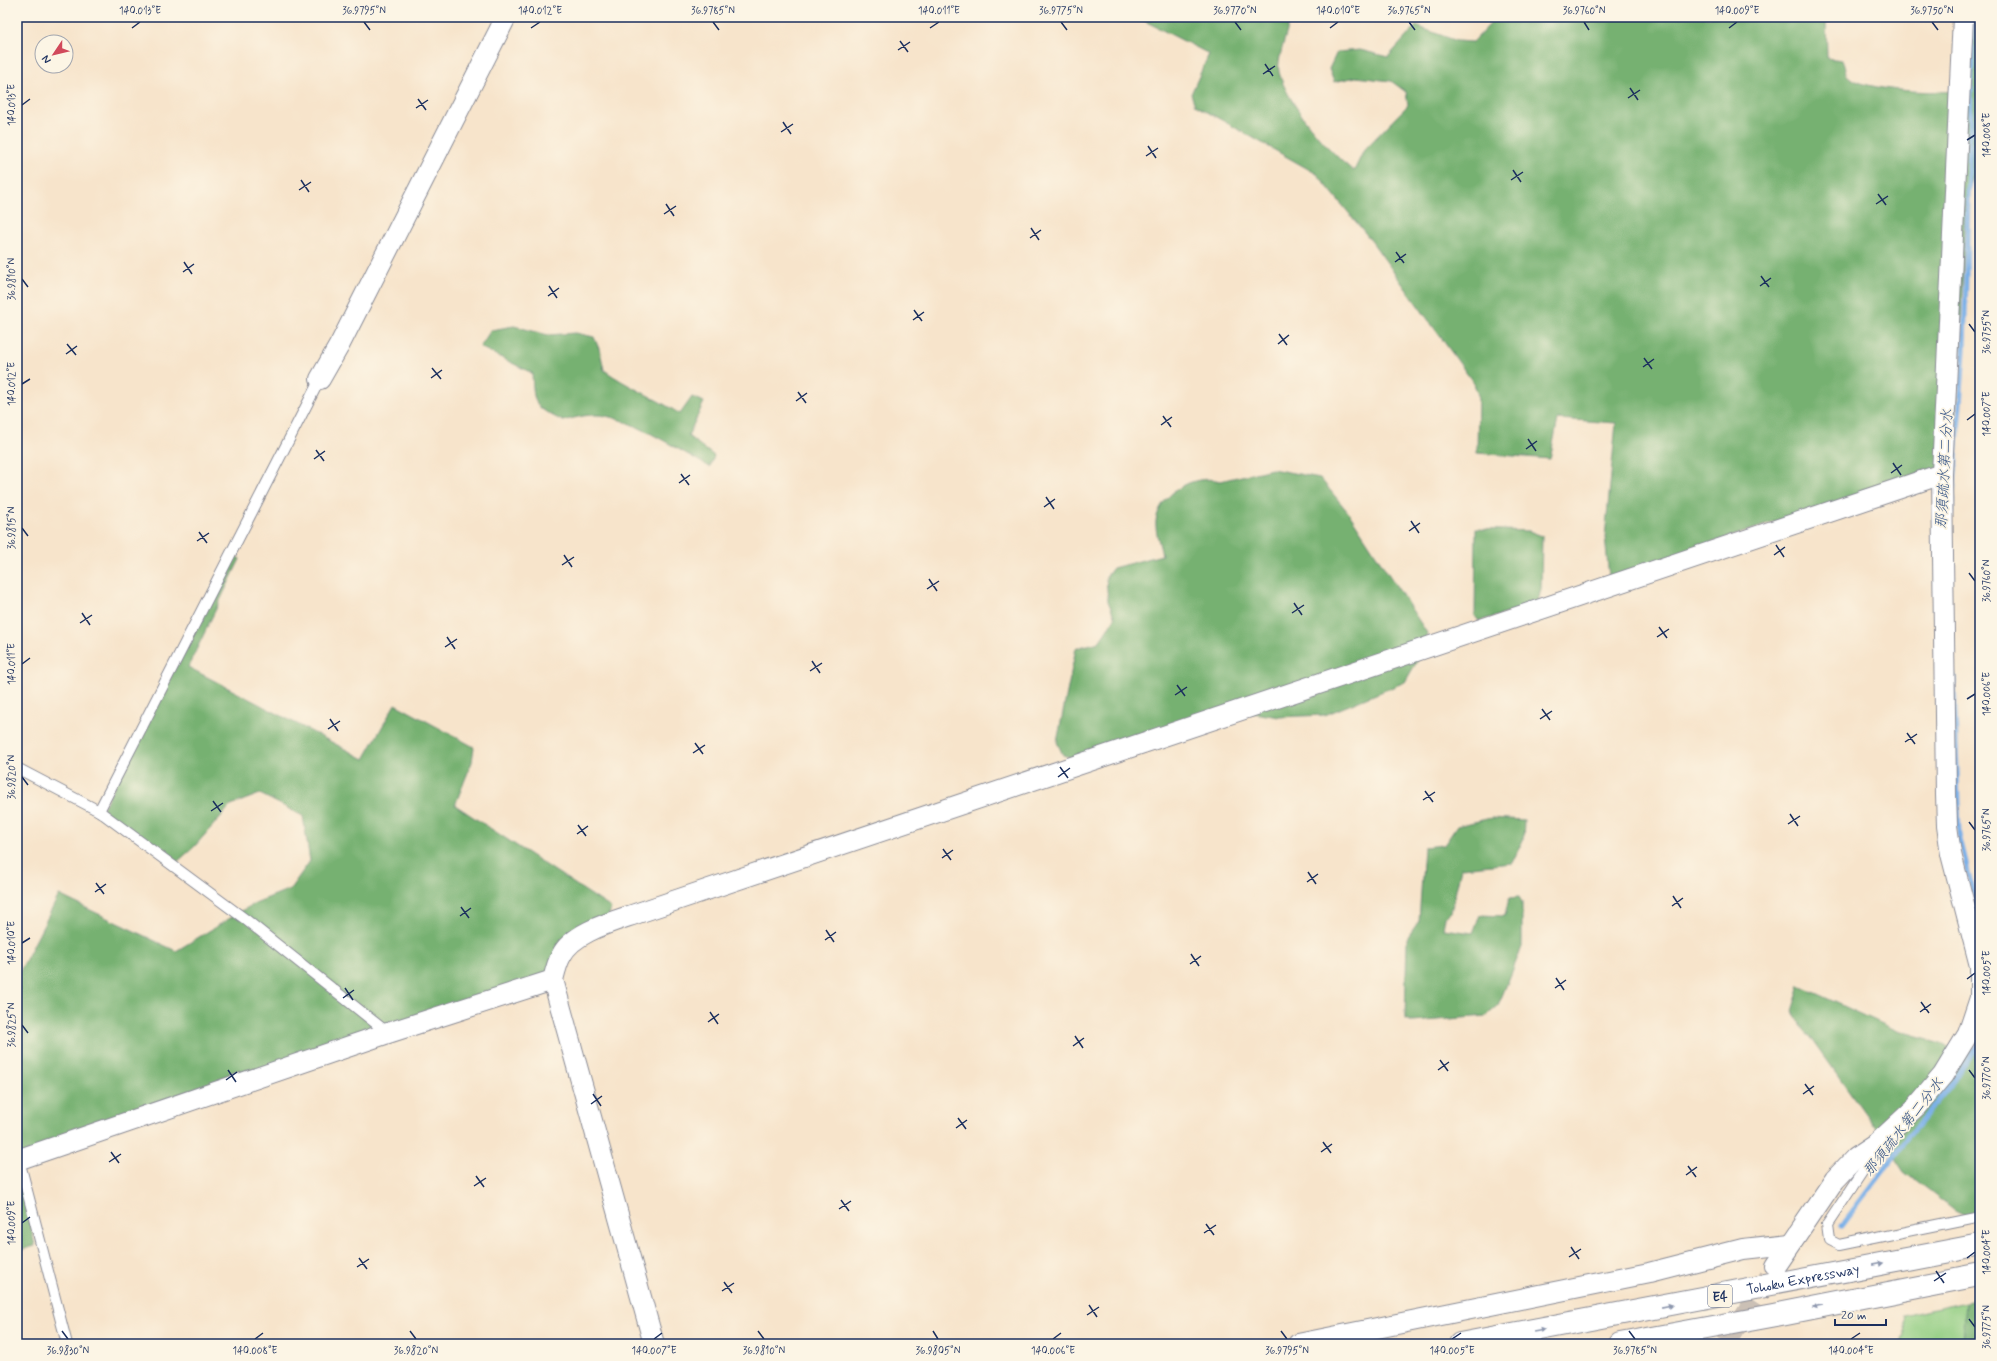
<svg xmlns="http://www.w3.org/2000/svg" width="1997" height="1361" font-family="Mynerve,'Klee One',sans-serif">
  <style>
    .green { fill: #93ce83; stroke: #577e70 }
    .forest { fill: #76b171; stroke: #487068 }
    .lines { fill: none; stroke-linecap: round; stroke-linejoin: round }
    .stream { stroke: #7ab0e8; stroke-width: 5 }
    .street-tunnel { stroke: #cbc0b5; stroke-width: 20; stroke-dasharray: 20 10; stroke-linecap: butt }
    .lane-casing { stroke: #898a94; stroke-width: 12 }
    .street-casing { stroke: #898a94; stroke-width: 22 }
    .highway-casing { stroke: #898a94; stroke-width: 24 }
    .lane { stroke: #fff; stroke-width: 10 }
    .street { stroke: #fff; stroke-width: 20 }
    .highway { stroke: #fff; stroke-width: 22 }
    .oneway { fill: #8d97ae }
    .ticks { fill: none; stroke: #1b2f5e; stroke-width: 1.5 }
    .labels { text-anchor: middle; stroke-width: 3.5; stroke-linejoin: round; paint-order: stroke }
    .shield { fill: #fcf5e5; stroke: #5e6a86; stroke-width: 1 }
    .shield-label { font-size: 13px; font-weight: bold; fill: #1b2f5e }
    .street-label { font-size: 14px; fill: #1b2f5e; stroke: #fcf5e5 }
    .water-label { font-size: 15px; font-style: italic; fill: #385687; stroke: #fcf5e5 }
    .neatline { fill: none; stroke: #1b2f5e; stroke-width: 1.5 }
    .ticks-label { font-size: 10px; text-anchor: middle; fill: #1b2f5e }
  </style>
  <rect width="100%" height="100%" fill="#fcf5e5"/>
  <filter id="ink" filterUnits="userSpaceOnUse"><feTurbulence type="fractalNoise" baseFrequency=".025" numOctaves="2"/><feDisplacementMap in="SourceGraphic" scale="8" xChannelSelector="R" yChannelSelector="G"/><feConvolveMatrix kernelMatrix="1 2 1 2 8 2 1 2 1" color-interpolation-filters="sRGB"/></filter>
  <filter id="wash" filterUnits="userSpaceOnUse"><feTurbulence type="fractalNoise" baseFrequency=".012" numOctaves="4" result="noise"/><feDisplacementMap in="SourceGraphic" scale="16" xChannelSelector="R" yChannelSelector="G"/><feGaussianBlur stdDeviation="0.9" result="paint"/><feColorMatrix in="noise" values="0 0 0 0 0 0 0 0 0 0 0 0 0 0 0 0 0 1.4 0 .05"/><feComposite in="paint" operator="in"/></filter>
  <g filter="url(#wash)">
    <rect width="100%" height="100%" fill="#f7e4cb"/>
    <path class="green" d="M1966,1302L1963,1344H1902L1905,1334L1903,1316Z"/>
    <g class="forest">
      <path d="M1137,17H1289L1290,19C1288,31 1276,61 1279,72C1286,102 1330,154 1354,171L1364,150L1408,105L1406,92L1391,81L1356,77L1334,82L1329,69L1337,52L1360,50L1388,57L1416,26L1457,41L1473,42L1494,20L1493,17H1826L1827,58L1842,60C1844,64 1845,71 1847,75C1861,92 1944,94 1965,90L1967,29L1980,32V173L1974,176L1965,199L1960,345L1952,449L1947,465L1609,577L1605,537L1616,423L1558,419L1550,459L1477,453L1478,395L1473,382L1370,239L1317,174L1195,105L1191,94L1209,54Z"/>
      <path d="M514,326L548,335L576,333L594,337L600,351L604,370C628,387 656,398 680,414L692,397L704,402L688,436L714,456L710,467C680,451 639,423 606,416C591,413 577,417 563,421C533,406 534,406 532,373L480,347L491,330Z"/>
      <path d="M1272,469L1320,478L1348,512L1427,633L1423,651L1405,682L1325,715L1279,717L1223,708L1073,758L1063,755L1057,742L1076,648L1099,642L1115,618L1108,601L1106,577L1113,568L1162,555C1160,545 1155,531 1156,521C1160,494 1193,473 1220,481Z"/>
      <path d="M1476,529L1529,531L1542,536L1541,589L1537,605L1479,621L1475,616Z"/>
      <path d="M233,554L240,559L188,667L364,759L395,704L474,747L472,762L455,805L611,908L607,921L551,975L17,1156V977L59,895L176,951L255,903L290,889L310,861L303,816L260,794L231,805L194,847L177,862L102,810Z"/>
      <path d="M1491,818L1524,820L1523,840L1512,863L1461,868L1451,912L1445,917L1443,929L1473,933L1480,915L1505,916L1509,898L1519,897L1522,902V947L1498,1006L1486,1016L1413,1022L1405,1019L1407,938L1419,921L1424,847L1444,845L1457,826Z"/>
      <path d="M1800,986L1900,1032L1941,1044L1966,1055L1980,1044V1213L1965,1216L1955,1211L1904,1172L1874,1126L1792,1011Z"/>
      <path d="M17,1162L35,1246L17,1251Z"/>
      <path d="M1980,1299V1344H1963L1966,1302Z"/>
    </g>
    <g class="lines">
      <g class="stream">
        <path d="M1952,512L1964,351L1973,25"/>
        <path d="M1954,676L1959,835L1980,920"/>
        <path d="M1842,1225L1912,1132L1955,1080L1980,1043"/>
      </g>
    </g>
  </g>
  <g filter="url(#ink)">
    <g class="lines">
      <path class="street-tunnel" d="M1726,1344L1769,1277"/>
      <g class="lane-casing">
        <g id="lane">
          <path d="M17,768L99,811L245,919L388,1033"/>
          <path d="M99,811L320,379"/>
          <path d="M1874,1148L1868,1163L1827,1225L1829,1240L1839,1245L1980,1216"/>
          <path d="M19,1160L67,1344"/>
        </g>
      </g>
      <g class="street-casing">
        <g id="street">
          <path d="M320,379L340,344L506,17"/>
          <path d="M17,1160L388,1033L553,980"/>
          <path d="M1776,1266L1835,1179L1855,1158L1876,1144L1916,1107L1943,1075L1968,1034L1980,998V966L1951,854L1947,826L1946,795L1942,474L1963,17"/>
          <path d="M654,1344L553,980C555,972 557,963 561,956C573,931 616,921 641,912L1942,474"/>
          <path d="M1298,1344L1649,1273L1743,1249L1789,1244"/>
        </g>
      </g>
      <g class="highway-casing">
        <g id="highway">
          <path id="s1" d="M1460,1344L1980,1245"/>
          <path d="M1620,1344L1772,1316L1980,1275"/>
        </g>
      </g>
      <use href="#lane" class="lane"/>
      <use href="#street" class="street"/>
      <use href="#highway" class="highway"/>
    </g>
    <defs><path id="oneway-solid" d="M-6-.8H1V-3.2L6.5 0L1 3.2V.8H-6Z"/></defs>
    <g class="oneway">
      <use href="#oneway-solid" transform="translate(1877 1265) rotate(-11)"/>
      <use href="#oneway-solid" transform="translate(1667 1306) rotate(-11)"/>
      <use href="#oneway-solid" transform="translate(1818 1307) rotate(169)"/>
      <use href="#oneway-solid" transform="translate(1539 1330) rotate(-10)"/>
    </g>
  </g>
  <path class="ticks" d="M364,22L370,30M713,22L719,30M1061,22L1067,30M1235,22L1241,30M1409,22L1415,30M1584,22L1589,30M1932,22L1938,30M132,28L140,22M531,28L540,22M930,28L939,22M1330,28L1338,22M1729,28L1737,22M900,41L908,52M898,50L910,42M1265,64L1273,76M1263,74L1275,66M1630,88L1638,100M1628,98L1640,90M418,99L426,110M22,105L30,99M416,108L428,100M783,122L791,134M781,132L793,124M1967,140L1975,135M1148,146L1156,158M1146,156L1158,148M1513,170L1521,182M301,180L309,192M1511,180L1523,172M299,190L311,182M1878,194L1886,205M666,204L674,216M1876,204L1888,196M664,214L676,206M1031,228L1039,240M1030,238L1041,230M1396,252L1404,263M184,262L192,274M1395,262L1406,254M183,272L194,264M1761,276L1769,287M22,279L28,287M549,286L557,298M1760,286L1771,278M548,296L559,288M914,310L922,321M913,320L924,312M1969,324L1975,332M1279,334L1287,345M67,344L76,355M1278,344L1289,335M66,354L77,346M1644,358L1652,369M1643,367L1654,359M432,368L441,379M431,378L442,370M22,384L30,379M798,392L806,403M796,401L807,393M1163,416L1171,427M1967,420L1975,414M1161,425L1172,417M1528,439L1536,451M1526,449L1537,441M316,450L324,461M314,459L325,451M1893,463L1901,475M1891,473L1902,465M681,474L689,485M679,483L690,475M1046,497L1054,509M1044,507L1055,499M1411,521L1419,533M22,528L28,536M1409,531L1420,523M199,532L207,543M197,541L209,533M1776,545L1784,557M564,555L572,567M1774,555L1785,547M562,565L574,557M1969,573L1975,581M929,579L937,591M927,589L939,581M1294,603L1302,615M82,613L90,625M1292,613L1304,605M80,623L92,615M1659,627L1667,638M447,637L455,649M1657,637L1669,629M445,647L457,639M812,661L820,673M22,664L30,658M810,671L822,663M1177,685L1185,696M1175,695L1187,687M1967,699L1975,694M1542,709L1550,720M330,719L338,731M1540,719L1552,711M328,729L340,721M1907,733L1915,744M1905,742L1917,734M695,743L703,754M693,753L705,745M1060,767L1068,778M22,777L28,785M1058,777L1070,768M1425,791L1433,802M1423,800L1435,792M213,801L221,812M211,811L223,803M1790,814L1798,826M1969,822L1975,830M1788,824L1800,816M578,825L586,836M577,834L588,826M943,849L951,860M942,858L953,850M1308,872L1316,884M1307,882L1318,874M96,883L104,894M95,892L106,884M1673,896L1681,908M1672,906L1683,898M461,907L469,918M460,916L471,908M826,930L834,942M825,940L836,932M22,943L30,938M1191,954L1199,966M1190,964L1201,956M1556,978L1564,990M1967,979L1975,973M345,988L353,1000M1555,988L1566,980M343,998L354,990M1921,1002L1929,1013M710,1012L718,1024M1920,1012L1931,1004M708,1022L719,1014M22,1025L28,1033M1075,1036L1083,1048M1073,1046L1084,1038M1440,1060L1448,1071M228,1070L236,1082M1438,1070L1449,1062M1969,1070L1975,1078M226,1080L237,1072M1805,1084L1813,1095M593,1094L601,1106M1803,1094L1814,1086M591,1104L602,1096M958,1118L966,1129M956,1128L967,1120M1323,1142L1331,1153M111,1152L119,1163M1321,1152L1332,1144M109,1162L121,1154M1688,1166L1696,1177M1686,1175L1697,1167M476,1176L484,1187M474,1186L486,1178M841,1200L849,1211M839,1209L851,1201M22,1223L30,1217M1206,1224L1214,1235M1204,1233L1216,1225M1571,1247L1579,1259M1569,1257L1581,1249M359,1258L367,1269M1967,1258L1975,1252M357,1267L369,1259M1936,1271L1944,1283M1934,1281L1946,1273M724,1282L732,1293M722,1291L734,1283M1089,1305L1097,1317M1087,1315L1099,1307M1969,1319L1975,1327M62,1331L68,1339M410,1331L416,1339M758,1331L764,1339M933,1331L938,1339M1281,1331L1287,1339M1629,1331L1635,1339M255,1339L263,1333M654,1339L662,1333M1053,1339L1061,1333M1452,1339L1461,1333M1851,1339L1860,1333"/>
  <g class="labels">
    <rect class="shield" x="1708" y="1285" width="24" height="22" rx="3"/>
    <g class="shield-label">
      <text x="1720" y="1301">E4</text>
    </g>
    <g class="street-label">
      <text dy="5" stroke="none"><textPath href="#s1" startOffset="349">Tohoku Expressway</textPath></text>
    </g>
    <g class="water-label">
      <text transform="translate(1944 469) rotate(-87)" y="5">那須疏水第二分水</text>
      <text transform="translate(1903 1127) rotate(-52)" y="5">那須疏水第二分水</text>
    </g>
  </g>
  <rect width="1997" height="1361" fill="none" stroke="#fcf5e5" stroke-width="44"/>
  <g transform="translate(54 54) rotate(235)"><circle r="19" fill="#fcf5e5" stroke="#a2a6af"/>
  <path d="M0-3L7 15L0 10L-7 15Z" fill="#d1495b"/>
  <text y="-6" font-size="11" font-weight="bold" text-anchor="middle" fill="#1b2f5e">N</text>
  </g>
  <path d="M1835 1319v6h51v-6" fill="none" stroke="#1b2f5e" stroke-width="2"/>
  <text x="1841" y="1319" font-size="12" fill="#1b2f5e" stroke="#fcf5e5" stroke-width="3" paint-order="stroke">20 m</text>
  <rect x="22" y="22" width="1953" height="1317" class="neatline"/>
  <g class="ticks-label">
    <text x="140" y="14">140.013°E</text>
    <text x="364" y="14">36.9795°N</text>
    <text x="540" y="14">140.012°E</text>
    <text x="713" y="14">36.9785°N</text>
    <text x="939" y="14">140.011°E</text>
    <text x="1061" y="14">36.9775°N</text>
    <text x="1235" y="14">36.9770°N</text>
    <text x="1338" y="14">140.010°E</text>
    <text x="1409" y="14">36.9765°N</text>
    <text x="1584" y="14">36.9760°N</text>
    <text x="1737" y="14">140.009°E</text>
    <text x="1932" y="14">36.9750°N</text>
    <text transform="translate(11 105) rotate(-90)" y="4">140.013°E</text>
    <text transform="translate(1986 135) rotate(-90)" y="4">140.008°E</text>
    <text transform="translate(11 279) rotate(-90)" y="4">36.9810°N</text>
    <text transform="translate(1986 332) rotate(-90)" y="4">36.9755°N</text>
    <text transform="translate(11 384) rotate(-90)" y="4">140.012°E</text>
    <text transform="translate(1986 414) rotate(-90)" y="4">140.007°E</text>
    <text transform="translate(11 528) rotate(-90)" y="4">36.9815°N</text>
    <text transform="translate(1986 581) rotate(-90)" y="4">36.9760°N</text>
    <text transform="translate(11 664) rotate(-90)" y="4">140.011°E</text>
    <text transform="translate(1986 694) rotate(-90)" y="4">140.006°E</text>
    <text transform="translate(11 777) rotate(-90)" y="4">36.9820°N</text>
    <text transform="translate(1986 830) rotate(-90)" y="4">36.9765°N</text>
    <text transform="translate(11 943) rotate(-90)" y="4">140.010°E</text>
    <text transform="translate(1986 973) rotate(-90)" y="4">140.005°E</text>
    <text transform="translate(11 1025) rotate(-90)" y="4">36.9825°N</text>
    <text transform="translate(1986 1078) rotate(-90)" y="4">36.9770°N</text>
    <text transform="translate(11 1223) rotate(-90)" y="4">140.009°E</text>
    <text transform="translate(1986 1252) rotate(-90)" y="4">140.004°E</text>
    <text transform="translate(1986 1327) rotate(-90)" y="4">36.9775°N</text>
    <text x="68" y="1354">36.9830°N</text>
    <text x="255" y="1354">140.008°E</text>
    <text x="416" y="1354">36.9820°N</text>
    <text x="654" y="1354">140.007°E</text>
    <text x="764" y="1354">36.9810°N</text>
    <text x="938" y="1354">36.9805°N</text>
    <text x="1053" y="1354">140.006°E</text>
    <text x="1287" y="1354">36.9795°N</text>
    <text x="1452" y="1354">140.005°E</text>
    <text x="1635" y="1354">36.9785°N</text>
    <text x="1851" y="1354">140.004°E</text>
  </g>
</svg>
